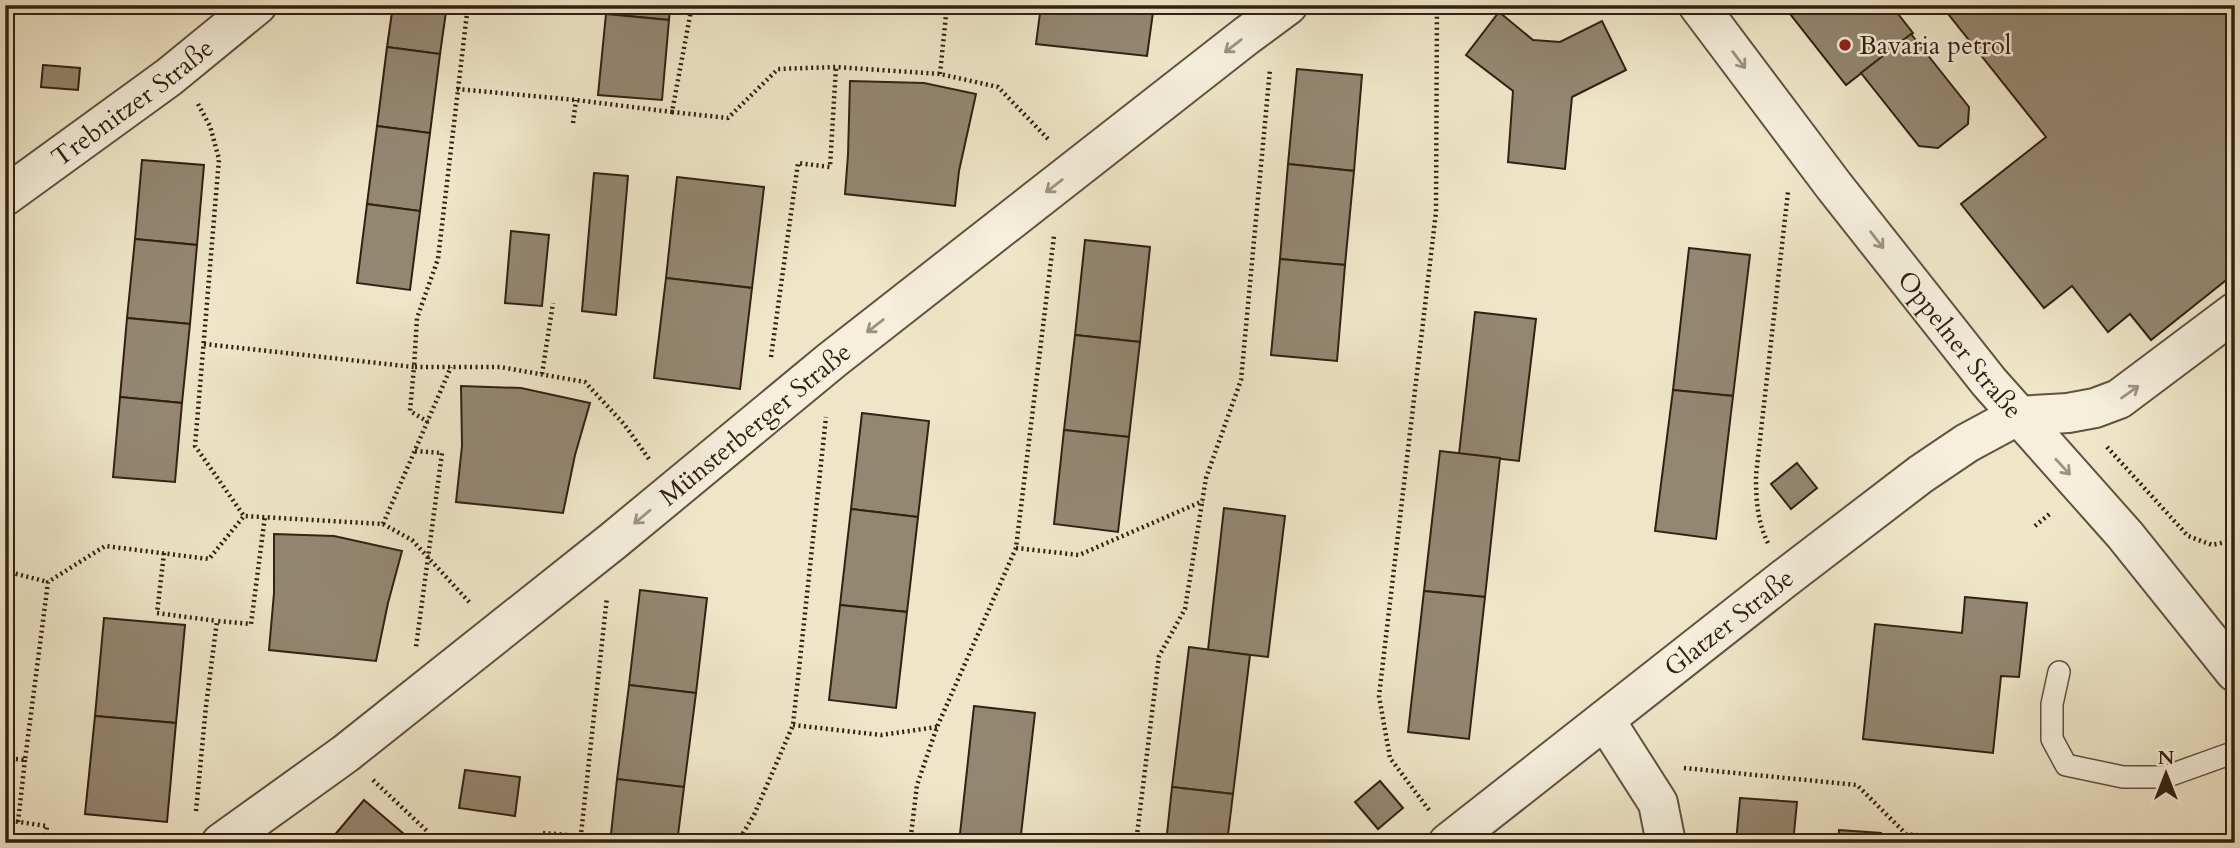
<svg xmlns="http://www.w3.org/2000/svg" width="2240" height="848" font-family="Cardo,serif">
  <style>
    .building { fill: #948772; stroke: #322013; stroke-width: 2 }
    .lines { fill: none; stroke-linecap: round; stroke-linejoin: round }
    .service-casing { stroke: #615240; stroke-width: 24 }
    .minor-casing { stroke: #615240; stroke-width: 42 }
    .tertiary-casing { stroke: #615240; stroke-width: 42 }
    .path { stroke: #322013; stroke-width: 4.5; stroke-dasharray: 2 3.5; stroke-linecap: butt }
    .service { stroke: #f5efdc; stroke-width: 21 }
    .minor { stroke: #f5efdc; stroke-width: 38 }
    .tertiary { stroke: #f5efdc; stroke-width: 38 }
    .oneway { stroke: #9d9282 }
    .poi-dot { fill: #8f2418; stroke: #f5efdc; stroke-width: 2.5 }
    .labels { text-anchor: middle; stroke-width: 5; stroke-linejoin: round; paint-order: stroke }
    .poi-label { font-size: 26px; fill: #322013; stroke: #f5efdc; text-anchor: start }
    .street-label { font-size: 26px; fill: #322013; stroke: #f5efdc }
  </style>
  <rect width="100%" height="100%" fill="#efe6c9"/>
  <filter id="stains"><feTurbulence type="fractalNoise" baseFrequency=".00286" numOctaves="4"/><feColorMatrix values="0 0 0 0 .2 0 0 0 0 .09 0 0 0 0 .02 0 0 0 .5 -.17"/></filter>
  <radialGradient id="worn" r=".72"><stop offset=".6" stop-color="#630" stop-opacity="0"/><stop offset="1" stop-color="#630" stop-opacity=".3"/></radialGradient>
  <g class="building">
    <path d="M393,5H447L440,54L387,47Z"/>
    <path d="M606,5H670L669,20L606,14Z"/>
    <path d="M1041,5H1154L1147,56L1036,44Z"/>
    <path d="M1783,5H1891L1913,33L1846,85Z"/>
    <path d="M1941,5H2235V273L2151,340L2130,314L2108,332L2072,286L2044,308L1961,204L2046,137Z"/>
    <path d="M1499,12L1533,40L1560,42L1602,21L1626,70L1572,97L1565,169L1508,162L1513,91L1466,55Z"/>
    <path d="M606,14L669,20L662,100L598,95Z"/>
    <path d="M1911,34L1969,107L1968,124L1938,148L1919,146L1861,73Z"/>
    <path d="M387,47L440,54L430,133L377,126Z"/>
    <path d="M43,65L80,68L78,90L41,87Z"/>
    <path d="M1297,69L1362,75L1354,171L1288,164Z"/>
    <path d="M850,81L924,83L976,94L959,171L955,206L845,194L848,155Z"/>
    <path d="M377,126L430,133L420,211L367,204Z"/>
    <path d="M142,160L204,165L197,245L135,239Z"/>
    <path d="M1288,164L1354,171L1345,265L1280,259Z"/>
    <path d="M594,173L628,176L616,315L582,311Z"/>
    <path d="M677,177L764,187L752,288L666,278Z"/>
    <path d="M367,204L420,211L410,290L357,283Z"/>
    <path d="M511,231L549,235L542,306L505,303Z"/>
    <path d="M135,239L197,245L190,324L127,318Z"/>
    <path d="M1085,240L1150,247L1140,342L1075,335Z"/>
    <path d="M1689,248L1750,255L1733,396L1673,390Z"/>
    <path d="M1280,259L1345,265L1337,361L1271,355Z"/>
    <path d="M666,278L752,288L740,389L654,378Z"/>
    <path d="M1475,312L1536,319L1519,461L1459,454Z"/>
    <path d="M127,318L190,324L182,403L120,397Z"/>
    <path d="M1075,335L1140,342L1129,437L1064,430Z"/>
    <path d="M461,386L521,388L590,403L575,455L563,513L456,502L462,446Z"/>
    <path d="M1673,390L1733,396L1716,539L1655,531Z"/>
    <path d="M120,397L182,403L175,482L113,477Z"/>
    <path d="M862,413L929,421L918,517L851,509Z"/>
    <path d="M1064,430L1129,437L1118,532L1054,524Z"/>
    <path d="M1440,451L1500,458L1485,597L1424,591Z"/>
    <path d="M1797,463L1817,488L1791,509L1771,484Z"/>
    <path d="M1224,508L1285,516L1268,657L1208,650Z"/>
    <path d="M851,509L918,517L907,612L840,605Z"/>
    <path d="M274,534L334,536L402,551L388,603L376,661L269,650L274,593Z"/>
    <path d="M640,590L707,598L696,693L629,685Z"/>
    <path d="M1424,591L1485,597L1469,739L1408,732Z"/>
    <path d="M1965,597L2027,603L2019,677L2001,676L1993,753L1863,739L1875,624L1962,633Z"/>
    <path d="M840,605L907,612L896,708L829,700Z"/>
    <path d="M104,618L185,625L176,723L95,716Z"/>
    <path d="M1189,647L1250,655L1233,794L1172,787Z"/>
    <path d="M629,685L696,693L684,787L617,779Z"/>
    <path d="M974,706L1035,713L1020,843H959Z"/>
    <path d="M95,716L176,723L167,822L85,814Z"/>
    <path d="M465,770L520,777L515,816L459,808Z"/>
    <path d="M617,779L684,787L677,843H610Z"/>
    <path d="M1380,781L1403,808L1378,829L1355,802Z"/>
    <path d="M1172,787L1233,794L1227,843H1166Z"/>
    <path d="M1740,798L1797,802L1793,843H1736Z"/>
    <path d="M364,800L411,840L409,843H328Z"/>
    <path d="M1839,830L1881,833V843H1838Z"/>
    <path d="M5,836L21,839L20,843H5Z"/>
  </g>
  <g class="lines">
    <g class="service-casing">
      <path id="service" d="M2059,672L2052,704V739L2066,765L2123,777H2165L2235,752"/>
    </g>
    <g class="minor-casing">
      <g id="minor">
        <path id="s1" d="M5,196L169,77L257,5"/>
        <path d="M1605,720L1658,803L1666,843"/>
        <path id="s2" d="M221,843L345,754L613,541L832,360L1246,36L1288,5"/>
        <path id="s3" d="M1448,843L1785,578L1921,474L1967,443L2017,416L2068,413L2095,408L2119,399L2235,312"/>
      </g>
    </g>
    <g class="tertiary-casing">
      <g id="tertiary">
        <path id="s4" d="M1698,5L1834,186L1989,382L2125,535L2235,672"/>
      </g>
    </g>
    <g class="path">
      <path d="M468,5L438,259L417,318L414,367H500L585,382L624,424L649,459"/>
      <path d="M940,74L947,5"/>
      <path d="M457,89L576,100L672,112L692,5"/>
      <path d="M198,104L210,126L219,159L195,446L244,516L383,524L412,540L471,604"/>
      <path d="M672,112L728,118L778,69L836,67L940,74L998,87L1049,140"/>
      <path d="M573,123L576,100"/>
      <path d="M204,344L414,367L410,411L428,422"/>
      <path d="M771,357L798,163L830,167L836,67"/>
      <path d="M542,374L553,303"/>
      <path d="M2107,447L2188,536L2212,545L2235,540"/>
      <path d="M415,451L442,453L416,647"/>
      <path d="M383,524L451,367"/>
      <path d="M2035,526L2052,512"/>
      <path d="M1768,543C1757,521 1756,499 1756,475L1788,192"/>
      <path d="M1016,548L1079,555L1203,501"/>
      <path d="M164,553L157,613L217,621"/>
      <path d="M5,571L48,582"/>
      <path d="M793,725L881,735L937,727"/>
      <path d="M5,758L25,760L48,582L105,546L209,559L244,516"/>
      <path d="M1684,768L1857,785L1906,834L1998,843"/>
      <path d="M373,780L427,831L432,843"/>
      <path d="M1429,810L1390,758L1379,696L1436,212L1437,5"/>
      <path d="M196,811L206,706L217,621L251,624L265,516"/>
      <path d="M5,820L47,826L45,843"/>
      <path d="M18,822L25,760"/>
      <path d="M543,833L581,836"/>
      <path d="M580,843L607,597"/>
      <path d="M737,843L754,815L793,725L826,417"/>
      <path d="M910,843L917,785L937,727L1016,548L1054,236"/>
      <path d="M1136,843L1159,656L1185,609L1206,478L1241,380L1270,69"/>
    </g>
    <use href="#service" class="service"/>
    <use href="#minor" class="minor"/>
    <use href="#tertiary" class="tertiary"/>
  </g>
  <defs><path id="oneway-shaft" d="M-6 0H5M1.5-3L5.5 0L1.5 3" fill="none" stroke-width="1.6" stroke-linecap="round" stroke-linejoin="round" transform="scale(1.75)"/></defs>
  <g class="oneway">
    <use href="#oneway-shaft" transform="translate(1233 46) rotate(142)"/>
    <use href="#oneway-shaft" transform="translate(1739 60) rotate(53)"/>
    <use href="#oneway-shaft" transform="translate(1054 186) rotate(142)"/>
    <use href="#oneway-shaft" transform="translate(1877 240) rotate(52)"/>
    <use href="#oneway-shaft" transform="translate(875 326) rotate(142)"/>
    <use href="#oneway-shaft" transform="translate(2130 392) rotate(-35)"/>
    <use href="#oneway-shaft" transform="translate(2063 467) rotate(47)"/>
    <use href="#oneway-shaft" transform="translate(642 517) rotate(140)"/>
  </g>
  <circle class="poi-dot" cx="1845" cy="45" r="7"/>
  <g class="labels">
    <g class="poi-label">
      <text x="1859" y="54">Bavaria petrol</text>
    </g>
    <g class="street-label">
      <text dy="9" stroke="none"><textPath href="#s1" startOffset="158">Trebnitzer Straße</textPath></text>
      <text dy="9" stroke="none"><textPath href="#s4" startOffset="429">Oppelner Straße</textPath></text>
      <text dy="9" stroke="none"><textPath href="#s2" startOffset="679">Münsterberger Straße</textPath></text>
      <text dy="9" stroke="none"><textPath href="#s3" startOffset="357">Glatzer Straße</textPath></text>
    </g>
  </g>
  <rect width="2240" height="848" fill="none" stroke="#efe6c9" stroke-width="28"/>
  <rect x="7" y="7" width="2226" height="834" fill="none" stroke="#322013" stroke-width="3.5"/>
  <rect x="14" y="14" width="2212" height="820" fill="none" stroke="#322013" stroke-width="2"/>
  <g transform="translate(2166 774)" stroke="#f5efdc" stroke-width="5" paint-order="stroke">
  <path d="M0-5L12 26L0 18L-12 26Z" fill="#322013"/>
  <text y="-10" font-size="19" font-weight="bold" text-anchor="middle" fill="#322013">N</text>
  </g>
  <rect width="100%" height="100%" filter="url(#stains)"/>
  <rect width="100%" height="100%" fill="url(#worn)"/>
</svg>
